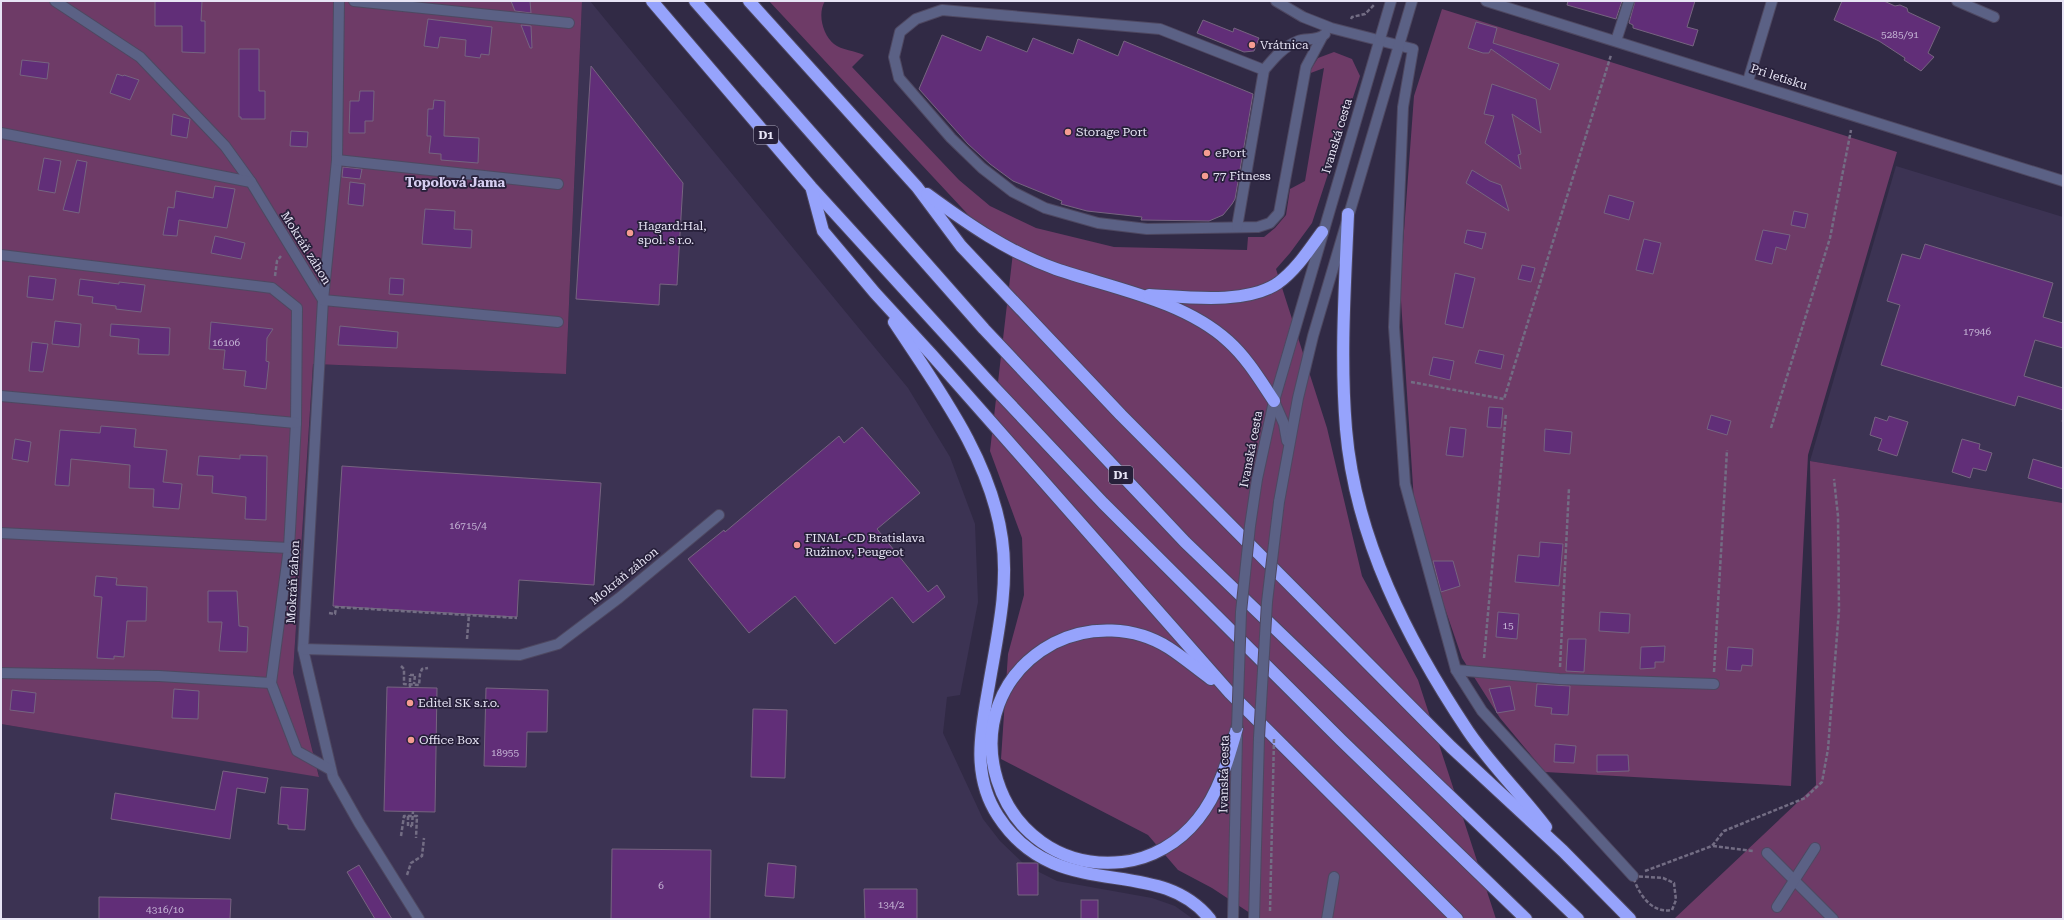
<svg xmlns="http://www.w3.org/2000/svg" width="2064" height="920" font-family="'Roboto Serif',serif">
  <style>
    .built { fill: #3c3353 }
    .green { fill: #6e3b67 }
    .building { fill: #612e78; stroke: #766480 }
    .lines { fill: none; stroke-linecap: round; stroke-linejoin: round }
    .minor-casing { stroke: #4e4861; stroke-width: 12 }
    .highway-casing { stroke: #4e4861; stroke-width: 14 }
    .path { stroke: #736d84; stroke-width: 2.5; stroke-dasharray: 4 2; stroke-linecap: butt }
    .minor { stroke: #5b6185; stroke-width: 10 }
    .highway { stroke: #96a3fc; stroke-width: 12 }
    .minor-bridge-casing { stroke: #4e4861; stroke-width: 12; stroke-linecap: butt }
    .path-bridge { stroke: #736d84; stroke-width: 2.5; stroke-dasharray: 4 2; stroke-linecap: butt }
    .minor-bridge { stroke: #5b6185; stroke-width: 10 }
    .poi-dot { fill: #f59c91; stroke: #27203a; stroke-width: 1.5 }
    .labels { text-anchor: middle; stroke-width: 3.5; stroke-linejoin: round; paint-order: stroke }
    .number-label { font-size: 10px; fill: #c6b6d6 }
    .shield { fill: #27203a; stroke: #ada9bd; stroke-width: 1 }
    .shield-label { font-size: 11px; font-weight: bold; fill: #e7e4f5 }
    .poi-label { font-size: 12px; fill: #e7e4f5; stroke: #27203a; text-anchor: start }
    .street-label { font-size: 12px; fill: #e7e4f5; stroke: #27203a }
    .neighbourhood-label { font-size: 13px; font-weight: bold; fill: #d6cef1; stroke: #27203a }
  </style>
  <rect width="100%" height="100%" fill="#312a45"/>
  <g class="built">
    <path d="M582,1H590L908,388L950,457L975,524L978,602L960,695L947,697L943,733L983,819L1000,841L1025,865L1057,881L1152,898L1175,906L1193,919H1V724L319,776L293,673L313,364L566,374Z"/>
    <path d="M1896,166L2063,217V503L1810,461Z"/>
  </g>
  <g class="green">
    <path d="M1,1H582L566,374L313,364L293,673L319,777L1,724Z"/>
    <path d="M769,1H825C817,14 823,35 834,44C841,50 856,51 864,55L852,67L959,180L990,206L1036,228L1114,247L1247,250L1248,237H1264L1275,228L1286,215L1290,189L1305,181L1324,68L1308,74L1318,58L1334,52L1352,59L1360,76L1312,223L1290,253L1276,269L1327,428L1362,576L1418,680L1496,919H1259L1212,888L1178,870L1148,835L1001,759L1008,654L1024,595L1022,538L990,451L1014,244L975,222Z"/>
    <path d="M1442,9L1897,152L1808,455L1791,786L1545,772L1500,718L1462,658L1429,562L1414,502L1400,285L1414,96Z"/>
    <path d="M1810,461L2063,503V919H1674L1816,785Z"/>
  </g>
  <g class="building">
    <path d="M155,1H202L201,21H205V53L182,52V26H155Z"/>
    <path d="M511,1H530L531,13L515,11Z"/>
    <path d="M1568,1H1622L1616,19L1567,5Z"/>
    <path d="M1635,1H1695L1687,27L1698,30L1693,46L1633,28V25L1629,23Z"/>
    <path d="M1842,1H1884L1895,6L1900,5L1907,8L1908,12L1940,27L1928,53L1934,57L1921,71L1904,60L1905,58L1879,41L1834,20Z"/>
    <path d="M428,19L492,27L489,55L481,54L480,58L465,56L466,40L440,37L438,48L424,46Z"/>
    <path d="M1203,20L1233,32L1234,28L1259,38L1254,51L1244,52L1197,33Z"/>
    <path d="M1476,22L1497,28L1493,43L1559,64L1550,90L1491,49L1489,53H1483L1468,48Z"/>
    <path d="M521,25L531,26L532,48H530Z"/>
    <path d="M942,35L981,51L987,36L1027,52L1033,38L1073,54L1078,39L1118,56L1124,41L1253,94L1235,199L1232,204L1223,215L1209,221L1141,220L1142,217L1087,211L1061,204L1062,201L1013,181L990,164L968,144L919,89Z"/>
    <path d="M239,49H259V91H265V119H241V117H239Z"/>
    <path d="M22,60L49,63L47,79L20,75Z"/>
    <path d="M591,66L683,183L677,285L660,284L659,305L576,299Z"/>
    <path d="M117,74L123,76L124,75L139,80L130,100L110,93Z"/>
    <path d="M1492,84L1536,99L1541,133L1512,114L1521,154L1518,155L1521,169L1485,143L1494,116L1484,114Z"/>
    <path d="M360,91H374L373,121H365V133H349L350,101H359Z"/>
    <path d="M434,100L445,101L444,136L479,138L478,163L441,160V154L429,153L431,136H427L428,109H433Z"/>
    <path d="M173,114L190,119L187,138L171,135Z"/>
    <path d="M291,131L308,132L307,147L290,146Z"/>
    <path d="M44,158L61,161L55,193L38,190Z"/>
    <path d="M77,160L87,162L79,213L63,210Z"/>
    <path d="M343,167L362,169L360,179L342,177Z"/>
    <path d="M1472,170L1490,181L1501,185L1509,211L1466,183Z"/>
    <path d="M350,182L365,184L363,206L348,204Z"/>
    <path d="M215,186L235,189L227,228L179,220L177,236L163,235L168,207L174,208L176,191L213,198Z"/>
    <path d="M1609,195L1634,202L1629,220L1604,213Z"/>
    <path d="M425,209L455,211L454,229L472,230L471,248L422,244Z"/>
    <path d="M1794,211L1808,214L1805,228L1791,225Z"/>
    <path d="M1467,230L1486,233L1482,249L1464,243Z"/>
    <path d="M1763,230L1790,235L1786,250L1776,247L1772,264L1755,260Z"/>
    <path d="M215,236L245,243L241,259L211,253Z"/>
    <path d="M1644,239L1661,243L1653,274L1636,270Z"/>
    <path d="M1925,244L2053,283L2043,317L2063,323V348L2035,340L2024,376L2063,388V410L2018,396L2015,406L1881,365L1900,305L1887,301L1902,254L1920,259Z"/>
    <path d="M1522,265L1535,268L1531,282L1518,279Z"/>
    <path d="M1455,273L1475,278L1463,328L1445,324Z"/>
    <path d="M29,276L56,279L53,300L27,297Z"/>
    <path d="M390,278L404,279L403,295L389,294Z"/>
    <path d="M80,279L119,284V282L145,285L141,312L116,309V306L92,303L93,297L78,295Z"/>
    <path d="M55,321L81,324L79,347L52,344Z"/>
    <path d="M211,322L273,329L267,338L266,361L269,362L266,389L244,386L246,371L223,369L225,350L209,349Z"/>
    <path d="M111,324L170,328L169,355L138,354L139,339L110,336Z"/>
    <path d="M340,326L398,332L397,348L338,345Z"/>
    <path d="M32,342L48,344L43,372L29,371Z"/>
    <path d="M1479,350L1504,355L1501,369L1475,363Z"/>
    <path d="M1433,357L1454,361L1450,380L1429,375Z"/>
    <path d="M1489,407L1503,408L1501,428L1487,427Z"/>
    <path d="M1711,415L1731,421L1727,435L1707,429Z"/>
    <path d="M1889,416L1908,422L1897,456L1878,450L1882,439L1870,435L1875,417L1887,421Z"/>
    <path d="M101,426L136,429L134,447L167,450L163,482L182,484L179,509L153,507L154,489L129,488L130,465L71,459L69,486L55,485L60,430L100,433Z"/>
    <path d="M862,427L920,493L877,529L928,592L937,585L945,597L913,623L892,597L835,644L795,596L749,633L688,559L724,530L725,532L839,436L844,443Z"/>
    <path d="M1450,427L1466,429L1463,457L1446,455Z"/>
    <path d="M1545,429L1572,432L1570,454L1544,451Z"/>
    <path d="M15,439L31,442L28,462L12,459Z"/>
    <path d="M1962,439L1980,444L1979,449L1992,453L1986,471L1973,468L1970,478L1952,472Z"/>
    <path d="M240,455L267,456L266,520L245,519L246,497L212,493L213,476L197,475L199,456L240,459Z"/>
    <path d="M2033,459L2063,468V489L2028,478Z"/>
    <path d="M342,466L601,483L594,585L519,580L517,617L333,606Z"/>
    <path d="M1540,542L1563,544L1559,586L1515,582L1518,555L1539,557Z"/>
    <path d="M1433,561H1453L1460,586L1441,592Z"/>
    <path d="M96,576L117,578L116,585L147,587L146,621H127L124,657L114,656V659L97,658L102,597L94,596Z"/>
    <path d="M208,591H237L239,626L248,627L247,652L219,651L222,622H208Z"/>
    <path d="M1498,612L1519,614L1517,639L1496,637Z"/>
    <path d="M1600,612L1630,614L1629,633L1599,631Z"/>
    <path d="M1568,639H1586L1584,672L1566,671Z"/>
    <path d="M1665,646L1664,662H1655V668L1640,669L1641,647Z"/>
    <path d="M1728,647L1753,649L1752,666L1742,665L1741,671L1726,670Z"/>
    <path d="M1537,684L1570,686L1568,715L1551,714L1552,708L1535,706Z"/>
    <path d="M1510,686L1515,710L1497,713L1489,689Z"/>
    <path d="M387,687L437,688L435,812L384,811Z"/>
    <path d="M486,688L548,690L547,732H527L526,767L484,766Z"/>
    <path d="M174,689L199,691L198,719L172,718Z"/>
    <path d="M12,690L36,693L34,713L10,710Z"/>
    <path d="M753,709L787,710L785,778L751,777Z"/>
    <path d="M1555,744L1576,746L1574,763L1554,762Z"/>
    <path d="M1597,755H1628L1629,771L1597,772Z"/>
    <path d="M223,771L268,778L265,793L237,788L230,839L111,819L115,793L215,810Z"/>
    <path d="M281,787L308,789L305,830L288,829V825L278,824Z"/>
    <path d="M612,849L711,850L710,919H611Z"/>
    <path d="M768,863L796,866L794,898L765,896Z"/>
    <path d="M1017,863H1038V895H1018Z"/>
    <path d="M359,865L392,919H375L347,872Z"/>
    <path d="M864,889H917V919H865Z"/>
    <path d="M99,897L231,899L230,919H99Z"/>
    <rect x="1081" y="900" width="17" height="19"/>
  </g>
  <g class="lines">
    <g class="minor-casing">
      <g id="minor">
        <path d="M55,1L140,57L225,146L251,182L323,300L303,649L333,777L359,823L419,919"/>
        <path d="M339,1L337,160L323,300L558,322"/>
        <path d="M354,1L569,23"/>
        <path d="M1276,1L1303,17L1331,28L1413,49L1403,107L1394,327L1405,484L1456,670L1482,711L1633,876"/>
        <path d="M1486,1L2063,181"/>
        <path d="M1957,1L1994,17"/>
        <path d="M1616,41L1629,1"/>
        <path d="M1264,70L1160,29L942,10L916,19L900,32L894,57L899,78L951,138L982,168L1013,192L1045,208L1098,223L1147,229L1258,227L1270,223L1279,213L1306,67L1322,37"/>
        <path d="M1748,81L1772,1"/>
        <path d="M1,133L251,182"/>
        <path d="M337,160L558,184"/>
        <path d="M1237,227L1264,70C1274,58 1283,47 1298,41C1306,38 1318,41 1325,34"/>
        <path d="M1,255L272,288L297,308L296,423L289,548L271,683L297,751L331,770"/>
        <path d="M1,396L296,423"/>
        <path d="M1274,401L1284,424L1287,441"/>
        <path d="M1257,479L1274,401L1391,1"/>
        <path d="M1279,502L1298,398L1313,336L1412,1"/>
        <path d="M1,533L289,548"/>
        <path d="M303,649L520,655L558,644L619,598L719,515"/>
        <path d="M1456,670L1559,679L1714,684"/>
        <path d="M1,673L159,676L271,683"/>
        <path d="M1767,853L1833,919"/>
        <path d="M1777,907L1815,848"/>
        <path d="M1233,919L1237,737"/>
        <path d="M1254,919L1259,738"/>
        <path d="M1327,919L1334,877"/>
      </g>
    </g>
    <g class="highway-casing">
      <g id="highway">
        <path d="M652,1L811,187L988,381L1103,503L1341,740L1526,919"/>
        <path d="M695,1L984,329L1185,542L1578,919"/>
        <path d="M749,1L917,187L961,246L1121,415L1451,747L1563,851L1630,919"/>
        <path d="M812,190L823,231L875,293L932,355L1230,693L1457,919"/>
        <path d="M927,194C968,224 1008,252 1056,269C1111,288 1183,300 1228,341C1247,358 1260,380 1274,401"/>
        <path d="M1348,214C1345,286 1340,357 1346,429C1355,538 1408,641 1468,731C1491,765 1521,794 1546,827"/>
        <path d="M1149,295C1186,297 1246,305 1278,283C1296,270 1309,250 1322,232"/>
        <path d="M894,322C938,389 991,459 1002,539C1009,587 997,637 989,685C981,730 971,775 998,816C1057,907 1156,852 1210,919"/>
        <path d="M1211,679C1197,669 1183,657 1169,648C1135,626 1089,625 1054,643C940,704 994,875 1122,862C1151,859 1179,843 1198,819C1219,793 1228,760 1237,728"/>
      </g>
    </g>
    <g class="path">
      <path d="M1351,19L1352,17L1365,14L1374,5"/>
      <path d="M275,276L277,261L281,256"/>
      <path d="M1411,382L1504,399L1611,55"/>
      <path d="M2063,420V422"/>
      <path d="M1771,428L1830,238L1851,130"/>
      <path d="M329,613L335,614L336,607L517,618"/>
      <path d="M467,639L469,615"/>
      <path d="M1484,658L1506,413"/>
      <path d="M401,666L404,669V684L419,685L420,674L422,669L428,668"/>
      <path d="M1560,667L1569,488"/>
      <path d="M1714,672L1727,450"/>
      <path d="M410,675H415L414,684"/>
      <path d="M408,816V826H412"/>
      <path d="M401,836L404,816H417L416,838"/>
      <path d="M1713,846L1753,851"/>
      <path d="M1645,871L1712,846L1724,831L1805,798L1822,782L1828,749L1839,610L1838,516L1834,479"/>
      <path d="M407,875L411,863L422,856L424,838"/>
      <path d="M1633,876L1663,878L1674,883L1676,900L1672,910C1651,914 1638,893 1633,876Z"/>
    </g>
    <use href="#minor" class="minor"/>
    <use href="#highway" class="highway"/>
    <g class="minor-bridge-casing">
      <g id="minor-bridge">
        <path d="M1237,728L1241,612L1250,526L1257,479"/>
        <path d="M1259,738L1267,602L1279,502"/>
      </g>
    </g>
    <g class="path-bridge">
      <path d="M410,688V675"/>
      <path d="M412,826L413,811"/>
      <path d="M1270,911L1274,739"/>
    </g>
    <use href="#minor-bridge" class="minor-bridge"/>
  </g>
  <g class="poi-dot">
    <circle cx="1252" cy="45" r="4"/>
    <circle cx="1068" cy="132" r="4"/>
    <circle cx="1207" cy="153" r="4"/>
    <circle cx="1205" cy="176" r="4"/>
    <circle cx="630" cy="233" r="4"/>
    <circle cx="797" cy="545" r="4"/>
    <circle cx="410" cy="703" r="4"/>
    <circle cx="411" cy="740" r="4"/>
  </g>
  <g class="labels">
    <g class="number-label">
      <text x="1900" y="38">5285/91</text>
      <text x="1977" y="335">17946</text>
      <text x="226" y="346">16106</text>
      <text x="468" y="529">16715/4</text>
      <text x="1508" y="629">15</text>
      <text x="505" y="756">18955</text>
      <text x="661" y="889">6</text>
      <text x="891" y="908">134/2</text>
      <text x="165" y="913">4316/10</text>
    </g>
    <g class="shield">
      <rect x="754" y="126" width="24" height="18" rx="3"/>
      <rect x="1109" y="466" width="24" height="18" rx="3"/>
    </g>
    <g class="shield-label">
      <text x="766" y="139">D1</text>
      <text x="1121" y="479">D1</text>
    </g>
    <g class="poi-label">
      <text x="1260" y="49">Vrátnica</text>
      <text x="1076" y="136">Storage Port</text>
      <text x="1215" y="157">ePort</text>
      <text x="1213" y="180">77 Fitness</text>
      <text x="638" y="230">Hagard:Hal,<tspan x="638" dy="14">spol. s r.o.</tspan></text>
      <text x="805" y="542">FINAL-CD Bratislava<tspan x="805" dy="14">Ružinov, Peugeot</tspan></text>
      <text x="418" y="707">Editel SK s.r.o.</text>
      <text x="419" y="744">Office Box</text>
    </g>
    <g class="street-label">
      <text transform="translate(1779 77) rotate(18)" y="4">Pri letisku</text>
      <text transform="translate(1337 136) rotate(-73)" y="4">Ivanská cesta</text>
      <text transform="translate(306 248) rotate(58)" y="4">Mokráň záhon</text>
      <text transform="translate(1251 449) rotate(-79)" y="4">Ivanská cesta</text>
      <text transform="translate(624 576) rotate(-39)" y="4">Mokráň záhon</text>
      <text transform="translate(293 582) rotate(-87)" y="4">Mokráň záhon</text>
      <text transform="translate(1224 774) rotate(-89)" y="4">Ivanská cesta</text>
    </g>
    <g class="neighbourhood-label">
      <text x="455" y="187">Topoľová Jama</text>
    </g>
  </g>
  <rect width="2064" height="920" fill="none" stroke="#e7e4f5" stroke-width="4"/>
</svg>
